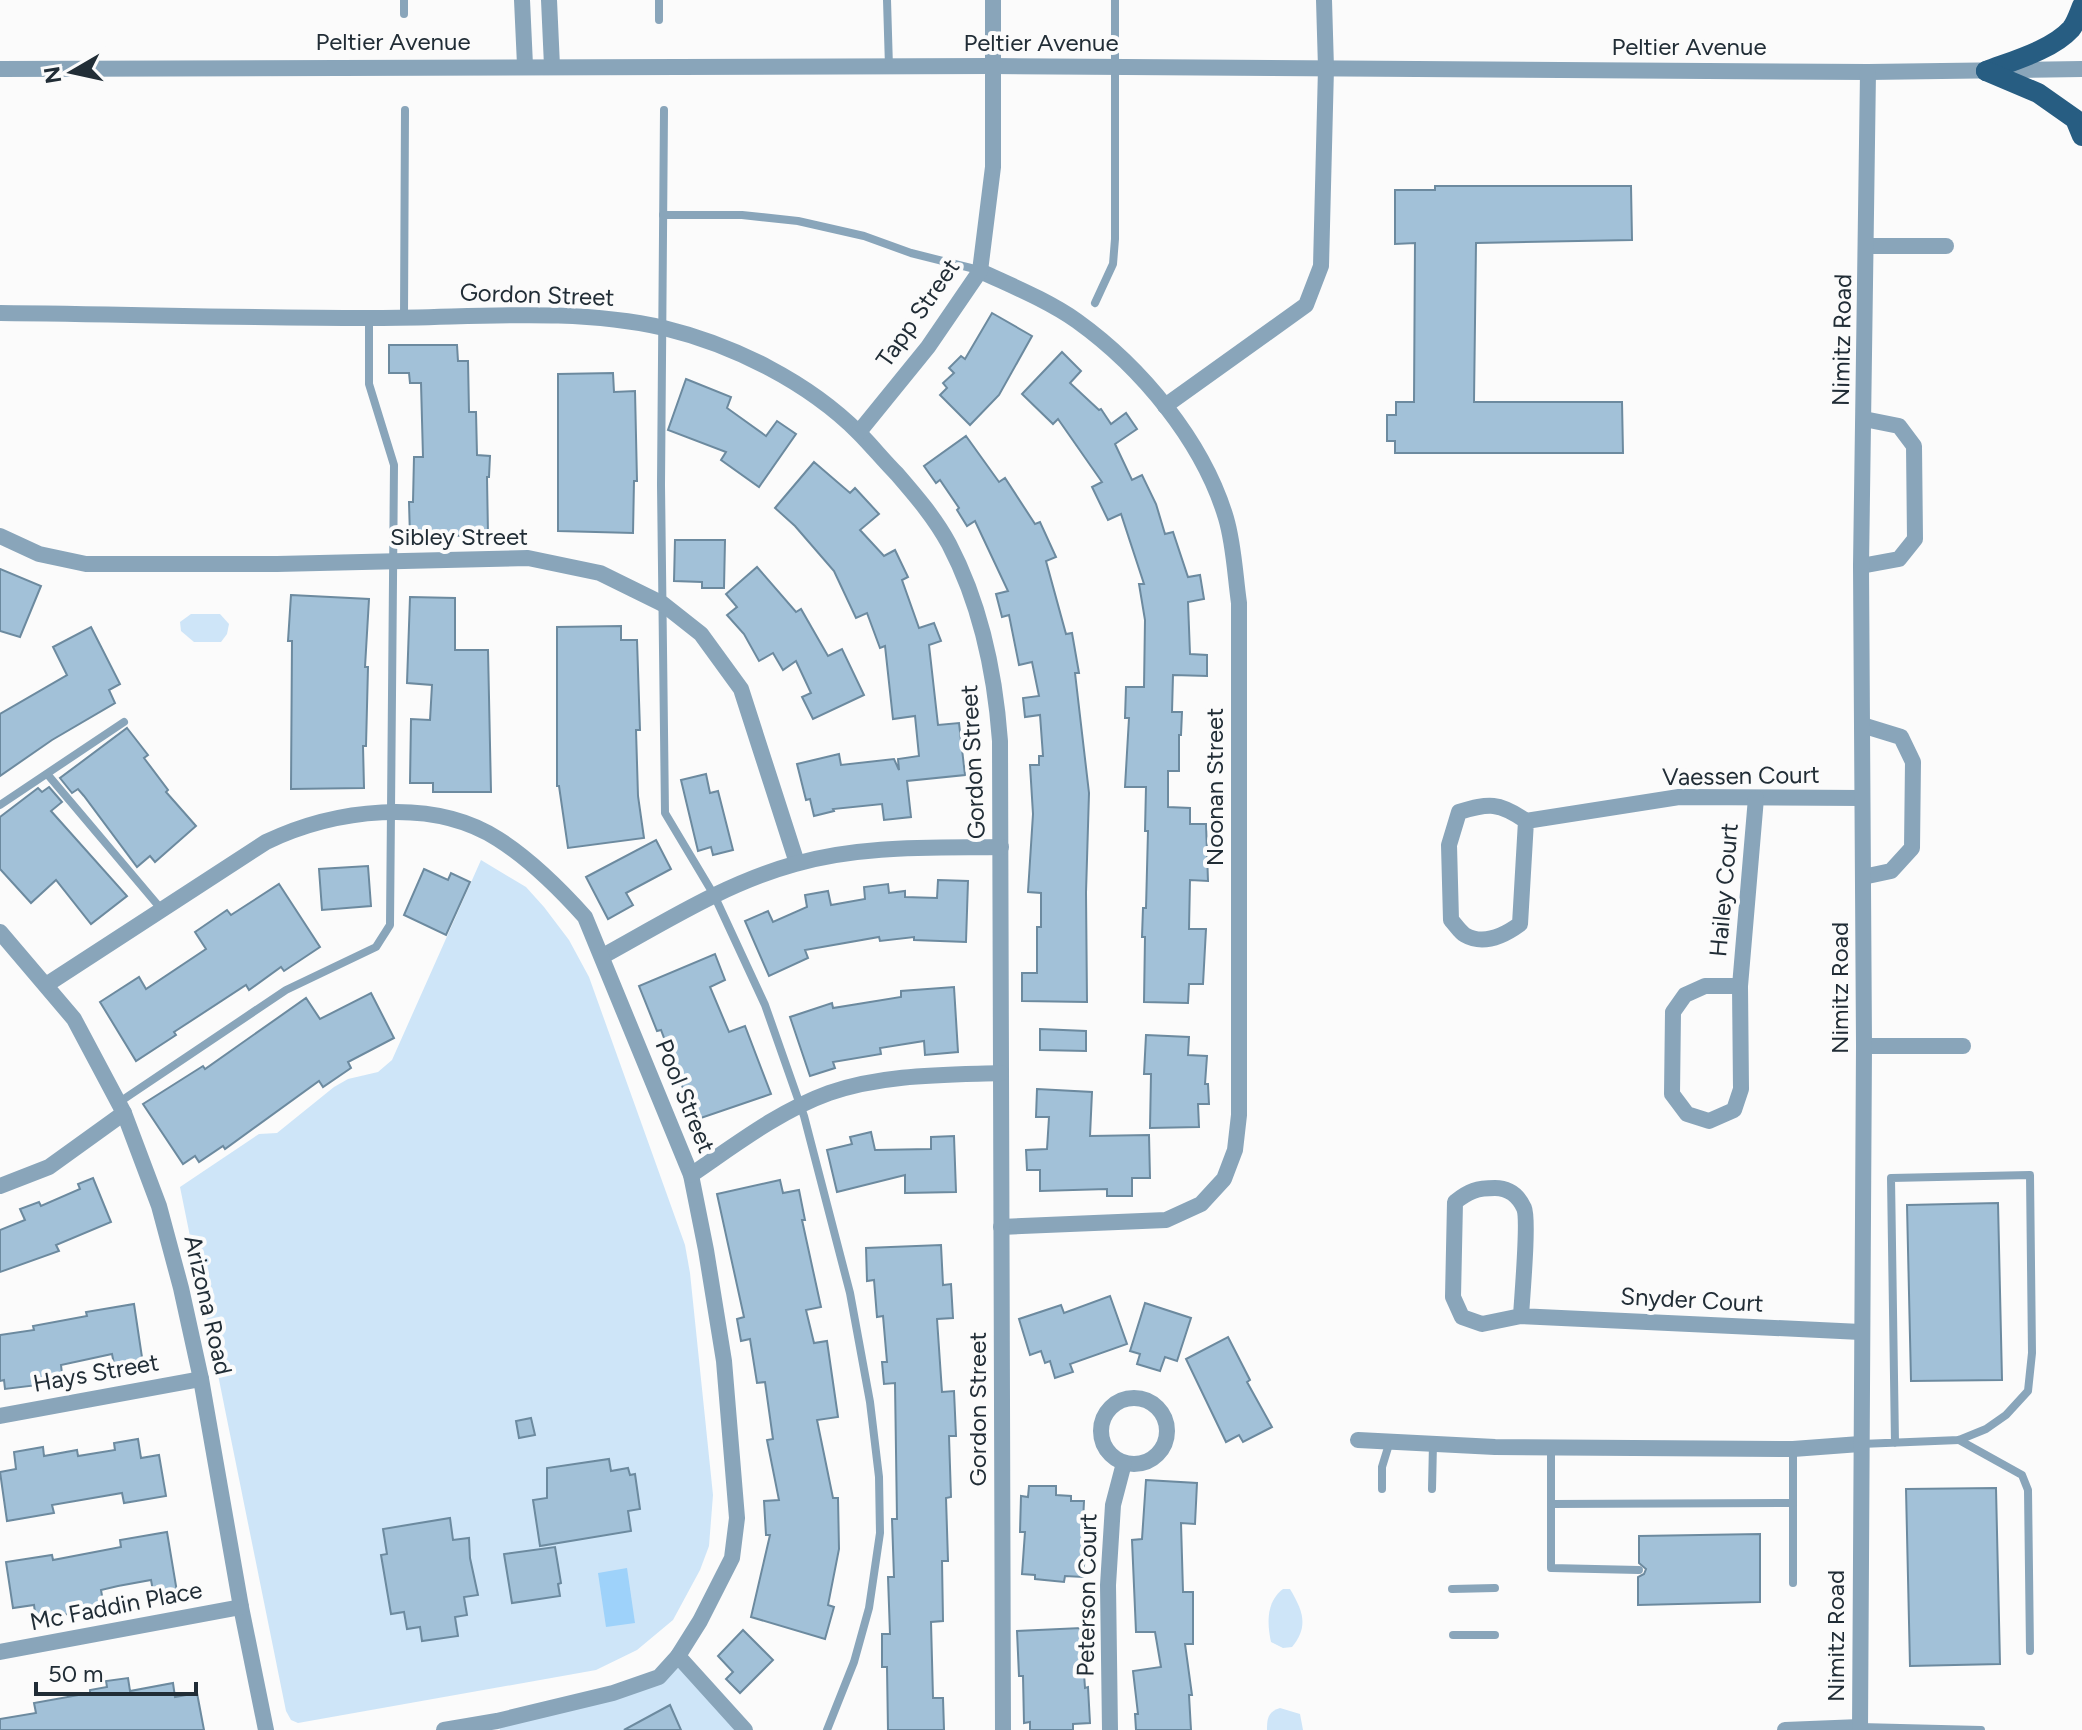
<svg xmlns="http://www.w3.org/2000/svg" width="2082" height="1730" font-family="Figtree,sans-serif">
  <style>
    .green { fill: #cee5f8 }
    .water { fill: #9ed2fa }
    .building { fill: #a2c1d8; stroke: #6c8a9f; stroke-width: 2 }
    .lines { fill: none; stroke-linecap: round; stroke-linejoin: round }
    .service { stroke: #89a5ba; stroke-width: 8 }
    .minor { stroke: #89a5ba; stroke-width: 16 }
    .primary { stroke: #275d82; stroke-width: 20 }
    .labels { text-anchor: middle; stroke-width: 8; stroke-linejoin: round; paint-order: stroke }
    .street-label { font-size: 24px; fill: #212d36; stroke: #fbfbfb }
  </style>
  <rect width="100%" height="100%" fill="#fbfbfb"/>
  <g class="green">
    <path d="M191,614H220L229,624L227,634L221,642H194L181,631L180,622Z"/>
    <path d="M481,860L526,887L544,907L569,940L589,977L685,1245L690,1273L713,1495L709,1546L700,1570L673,1620L637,1650L596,1670L298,1723L291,1720L286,1711L180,1187L259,1134L277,1133L334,1087L348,1079L378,1072L392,1060Z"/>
    <path d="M1283,1589H1290C1303,1611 1309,1626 1292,1647L1283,1648L1271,1642C1267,1623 1266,1602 1283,1589Z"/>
    <path d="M678,1656L748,1730H500L497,1721L659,1677Z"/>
    <path d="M1280,1708L1300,1714L1303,1730H1267C1267,1718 1268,1712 1280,1708Z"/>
  </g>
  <path class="water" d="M627,1568L635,1623L606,1627L598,1573Z"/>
  <g class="building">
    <path d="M1435,186H1631L1632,240L1476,243L1474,402H1622L1623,453H1395V441H1387V415H1396V402H1414L1415,243L1395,244V190H1435Z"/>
    <path d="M992,313L1032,336L999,395L970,425L940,395L947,388L943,383L954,373L949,368L961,356L965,359Z"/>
    <path d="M389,345H457L458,361H468L469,412H476L477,455L490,456L489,477H487L488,535L410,537L409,502H413L414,457H423L421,383H410L409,373H389Z"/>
    <path d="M1062,352L1081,371L1070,383L1099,410L1101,409L1111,424L1126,413L1137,429L1115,444L1132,480L1142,475L1156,504L1165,534L1173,532L1188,577L1200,575L1204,599L1188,602L1190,654L1207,655V676L1173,675L1172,712H1182L1181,735H1179V771H1168V807L1190,808V824H1206L1208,881L1190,880L1189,929H1206L1203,984H1189L1188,1003L1144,1002L1145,937H1142L1143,908H1146L1148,831H1145L1146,787H1125L1129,718H1125L1126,687H1144L1145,620L1139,584H1144L1121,514L1108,520L1092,487L1102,482L1058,419L1053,424L1022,394Z"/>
    <path d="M613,373L614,392L635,391L637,481H634L633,533L558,531V374Z"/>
    <path d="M686,379L731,397L727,408L766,436L777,421L796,434L759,487L721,460L726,452L668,430Z"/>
    <path d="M966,436L999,482L1005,478L1035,524L1040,522L1056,557L1046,561L1066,634L1072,633L1079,673H1075L1089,793L1086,893L1087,1002L1022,1001V973H1037V927H1041V893L1028,892L1033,814L1030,765H1039V756H1043L1040,715L1025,717L1023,698L1039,696L1032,662L1019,665L1009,615L1002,617L996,594L1008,591L975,521L967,526L957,510L959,508L940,480L936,483L924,466Z"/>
    <path d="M814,462L850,493L855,488L879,514L860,530L884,556L895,550L908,577L902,580L919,628L934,623L941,641L929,645L938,725L959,723L965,775L907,781L911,817L884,820L882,804L833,809L834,811L814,816L810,799L806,800L797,764L839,754L841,765L894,759L899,770L898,759L919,756L915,716L893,719L885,646L880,648L867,613L856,618L834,571L795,526L775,508Z"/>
    <path d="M675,540H725L724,588H702V582L674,581Z"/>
    <path d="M757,567L796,612L801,609L828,656L842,649L864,695L813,719L802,697L811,693L796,661L783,670L773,653L759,661L744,634L727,615L737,607L726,594Z"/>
    <path d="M0,569L41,586L20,637L0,631Z"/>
    <path d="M291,595L369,599L365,667H368L366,746H363L364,788L291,789L292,641H288Z"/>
    <path d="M410,597L455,598V650H488L491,792H433V783H410L411,719L430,720L432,685L407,683Z"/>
    <path d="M621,626V640H637L640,730H636L638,796L644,838L568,848L559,786H557V627Z"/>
    <path d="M91,627L120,684L109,690L115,703L52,740L0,776V714L67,675L53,647Z"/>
    <path d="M127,728L148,755L144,758L168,790L166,792L196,826L155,862L150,856L137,867L84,796L78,789L72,793L60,778Z"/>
    <path d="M706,774L710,793L718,791L733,850L713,855L711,847L698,851L681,780Z"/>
    <path d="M49,787L62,802L51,811L127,896L91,924L56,880L31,903L0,869V817L38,788L42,792Z"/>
    <path d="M656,840L671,869L626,893L633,905L608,919L586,877Z"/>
    <path d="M368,866L371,906L322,910L319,869Z"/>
    <path d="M424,869L448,880L451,873L470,882L446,935L404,915Z"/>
    <path d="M938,880L968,881L966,942L914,940V937L880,941L879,937L805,950L808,958L769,976L745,921L768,911L773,922L807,907L805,895L828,891L831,905L865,899L864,887L888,884L889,893L905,891V897L937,898Z"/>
    <path d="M279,884L320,947L284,971L281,967L249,990L246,985L174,1032L176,1035L136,1061L100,1002L139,977L146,989L206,949L195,932L227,910L231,915Z"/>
    <path d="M715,954L725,980L710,987L729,1032L745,1026L771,1094L695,1120L661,1030L657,1031L639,986Z"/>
    <path d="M954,987L958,1052L925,1055L924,1041L880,1048L881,1054L833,1062L835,1068L810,1076L790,1017L832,1003L833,1008L901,997V991Z"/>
    <path d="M371,993L394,1038L348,1062L351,1068L323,1087L319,1081L225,1149L223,1146L199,1162L195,1156L183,1164L143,1104L203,1066L205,1069L306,998L320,1019Z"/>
    <path d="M1040,1029L1086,1031V1051L1040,1050Z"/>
    <path d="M1146,1035L1189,1037L1188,1055L1207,1056L1205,1084H1208L1209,1104H1198L1199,1127L1150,1128L1151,1074H1144Z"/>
    <path d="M1037,1089L1092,1092L1090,1136L1149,1135L1150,1178H1132V1196H1107V1189L1040,1191V1170H1027L1026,1150L1047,1149L1049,1117H1036Z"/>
    <path d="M871,1132L875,1150L931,1149V1137L954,1136L956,1192L905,1193V1175L837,1192L827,1150L852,1144L850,1137Z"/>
    <path d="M93,1178L111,1222L56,1245L59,1251L0,1272V1230L25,1220L20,1209L39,1202L41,1206L80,1189L78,1184Z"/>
    <path d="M780,1180L783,1193L799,1190L805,1220H802L821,1307L806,1310L814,1343L827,1341L838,1417L817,1420L833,1498H838L839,1549L828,1605L834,1607L825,1639L751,1617L770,1535H766L764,1501L779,1500L767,1440L773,1439L765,1382L757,1383L750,1339L741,1341L737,1319L744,1317L717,1194Z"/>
    <path d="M1998,1203L2002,1380L1911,1381L1907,1205Z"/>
    <path d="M941,1245L943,1285L951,1284L953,1318L937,1319L942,1392L954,1391L956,1436H949L951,1497L946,1498L948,1561H942L943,1621L931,1622L933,1698H943L944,1730H888L887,1667H882V1634H890L888,1577H894L892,1519H897L895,1383L884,1384L882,1362H887L883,1316L877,1317L874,1280L867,1281L866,1248Z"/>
    <path d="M1110,1296L1127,1344L1070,1364L1073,1372L1055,1378L1050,1361L1045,1363L1041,1351L1030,1355L1019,1319L1061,1305L1064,1313Z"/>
    <path d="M1145,1303L1191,1318L1177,1361L1165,1357L1160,1371L1137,1364L1140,1354L1130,1351Z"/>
    <path d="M134,1304L143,1364L115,1369L112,1354L61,1365L63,1382L5,1389L4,1380L0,1381V1335L34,1330L33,1326L87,1316L86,1312Z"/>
    <path d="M1228,1337L1250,1380L1247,1382L1272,1427L1243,1442L1239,1435L1226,1442L1186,1359Z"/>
    <path d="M531,1418L535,1435L519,1438L516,1421Z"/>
    <path d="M138,1439L141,1458L159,1455L166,1496L124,1503L122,1493L52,1505L54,1513L7,1521L0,1472L16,1469L14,1452L43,1447L44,1456L77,1450L78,1456L115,1450L114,1443Z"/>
    <path d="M609,1459L611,1471L628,1468L630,1475L635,1474L640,1509L628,1511L631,1531L540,1546L533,1500L547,1498V1468Z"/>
    <path d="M1146,1480L1197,1483L1195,1524L1181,1523L1183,1592H1193V1644H1185L1192,1695H1189L1191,1730H1136L1135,1714H1138L1133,1671L1161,1667L1155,1632H1136L1132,1540L1142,1539Z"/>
    <path d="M1029,1486H1056V1495L1071,1496V1501H1084L1082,1543H1086L1083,1577L1065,1576L1064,1582L1035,1579V1575L1022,1574L1025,1532H1020L1021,1496L1028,1497Z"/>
    <path d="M1996,1488L2000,1664L1910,1666L1906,1489Z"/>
    <path d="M450,1518L453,1540L469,1538L470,1558L478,1595L464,1597L467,1615L455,1617L458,1636L422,1641L420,1627L407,1629L404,1612L391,1614L381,1555L387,1554L383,1529Z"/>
    <path d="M167,1532L177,1592L154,1596L151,1580L118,1586L101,1590L104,1607L36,1620L34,1605L13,1608L6,1562L52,1555L53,1560L121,1547L120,1540Z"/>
    <path d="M1760,1534V1602L1638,1605V1577L1644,1574L1646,1569L1639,1563V1536Z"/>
    <path d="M555,1547L561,1583L558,1584L560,1596L512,1603L504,1554Z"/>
    <path d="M1081,1628L1085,1688L1088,1687L1090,1723L1073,1724V1730H1030V1722L1024,1723L1023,1676H1019L1017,1631Z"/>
    <path d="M743,1630L773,1660L740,1693L726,1679L733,1672L718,1656Z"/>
    <path d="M128,1678L130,1691L173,1683L175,1697L197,1693L204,1730H0V1719L36,1713L34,1703L90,1693V1690L107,1687L106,1681Z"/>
    <path d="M670,1705L681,1730H624Z"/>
  </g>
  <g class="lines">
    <g class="service">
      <path d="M404,0V14"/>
      <path d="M887,0L889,67"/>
      <path d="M659,20V0"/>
      <path d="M664,110L661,485L665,813L714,895L765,1005L804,1116L850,1293L870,1402L879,1477L880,1533L869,1608L854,1662L827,1730"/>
      <path d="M663,215H742L798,221L864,236L911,253L979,270"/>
      <path d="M1095,303L1113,264L1115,239V0"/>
      <path d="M404,318L405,110"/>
      <path d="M48,775L162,910"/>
      <path d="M0,805L124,722"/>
      <path d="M118,1103L286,990L376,947L390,925L394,465L369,384V318"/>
      <path d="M1959,1440L2022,1475L2028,1490L2030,1651"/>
      <path d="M1861,1444L1959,1440L1986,1429L2006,1415L2028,1391L2032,1353L2030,1175L1891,1178L1895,1443"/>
      <path d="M1551,1447V1568L1639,1570"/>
      <path d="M1793,1449V1583"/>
      <path d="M1382,1489V1467L1390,1441"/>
      <path d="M1432,1489L1433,1443"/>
      <path d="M1551,1504L1793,1503"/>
      <path d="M1452,1589L1495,1588"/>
      <path d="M1453,1635H1495"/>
      <path d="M1860,1727L1981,1730"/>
    </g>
    <g class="minor">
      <path d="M522,0L525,65"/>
      <path d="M549,0L552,66"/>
      <path d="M0,69L992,66L1868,72L2082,69"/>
      <path d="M1867,246H1946"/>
      <path d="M980,271C1012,286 1047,300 1077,321C1141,367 1203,441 1226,518C1234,545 1235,575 1239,603V1115L1235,1150L1224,1179L1201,1204L1166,1220L1001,1227"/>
      <path d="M0,313C122,314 244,318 367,318C465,319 567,306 664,328C734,345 808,382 859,433C872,446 884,461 897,474C916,496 935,518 949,544C981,605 995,673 1000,741L1003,1730"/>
      <path d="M1165,406L1306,305L1321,266L1326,68L1324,0"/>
      <path d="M859,432L928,347L980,271L993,167V0"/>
      <path d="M0,536L39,554L86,564H277L528,558L600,573L663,604L701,634L741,689L797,863"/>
      <path d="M1861,566L1899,559L1915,539L1914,446L1899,426L1864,419"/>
      <path d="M1862,725L1901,737L1913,762L1912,848L1891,871L1863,877"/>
      <path d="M1526,821C1499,802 1489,803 1459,812L1449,845L1451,920C1455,924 1460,932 1465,935C1484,946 1505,935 1520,924L1526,821L1679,797L1862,798"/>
      <path d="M0,932L74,1019L124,1113L159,1206L181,1288L201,1379L241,1607L266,1730"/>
      <path d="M603,956C665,922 726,883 795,864C861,845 932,848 1001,847"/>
      <path d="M46,985L266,842C333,810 431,796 498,839C531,860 559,888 585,917L691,1175L706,1250L724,1361L737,1518L732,1558L700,1621L678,1656L659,1677L613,1693L497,1721L444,1730"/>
      <path d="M1740,986H1705L1685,995L1673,1012L1672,1094L1687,1114L1709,1121L1734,1110L1741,1089L1740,986L1756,798"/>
      <path d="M1864,1046H1963"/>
      <path d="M691,1175C735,1145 779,1111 829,1093C883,1074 945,1075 1001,1073"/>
      <path d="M0,1186L49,1167L124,1113"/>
      <path d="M1521,1316C1522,1298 1529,1219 1524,1208C1518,1195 1509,1188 1495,1188C1477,1188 1469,1191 1455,1202L1453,1297L1462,1317L1482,1324L1521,1316L1861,1332"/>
      <circle cx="1134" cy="1431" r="33"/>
      <path d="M0,1416L201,1379"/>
      <path d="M1358,1440L1495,1447L1793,1449L1860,1444"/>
      <path d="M0,1652L241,1607"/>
      <path d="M678,1656L745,1730"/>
      <path d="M1110,1730L1108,1585L1113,1505L1124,1463"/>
      <path d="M1785,1730L1860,1727"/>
      <path d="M1860,1730L1864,1046L1861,566L1868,72"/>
    </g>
    <g class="primary">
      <path d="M1986,71C2012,61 2052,50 2071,29C2076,23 2079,13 2082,6"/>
      <path d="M1986,71L2038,93L2075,119L2082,136"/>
    </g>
  </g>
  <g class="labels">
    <g class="street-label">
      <text x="393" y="50">Peltier Avenue</text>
      <text x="1041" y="51">Peltier Avenue</text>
      <text x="1689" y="55">Peltier Avenue</text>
      <text transform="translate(537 295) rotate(2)" y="8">Gordon Street</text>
      <text transform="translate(918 313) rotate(-55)" y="8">Tapp Street</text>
      <text transform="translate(1842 340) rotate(-89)" y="8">Nimitz Road</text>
      <text x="459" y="545">Sibley Street</text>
      <text transform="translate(973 762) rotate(-93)" y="8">Gordon Street</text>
      <text transform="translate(1741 776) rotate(-1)" y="8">Vaessen Court</text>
      <text transform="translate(1215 787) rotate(-90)" y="8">Noonan Street</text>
      <text transform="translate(1724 890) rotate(-85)" y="8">Hailey Court</text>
      <text transform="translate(1840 988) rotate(-90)" y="8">Nimitz Road</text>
      <text transform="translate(685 1096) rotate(68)" y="8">Pool Street</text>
      <text transform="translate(1692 1300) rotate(3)" y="8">Snyder Court</text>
      <text transform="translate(208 1305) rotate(77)" y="8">Arizona Road</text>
      <text transform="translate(96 1373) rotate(-10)" y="8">Hays Street</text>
      <text transform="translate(978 1409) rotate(-90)" y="8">Gordon Street</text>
      <text transform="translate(1087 1595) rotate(-89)" y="8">Peterson Court</text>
      <text transform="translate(116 1606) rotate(-11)" y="8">Mc Faddin Place</text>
      <text transform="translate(1836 1636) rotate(-90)" y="8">Nimitz Road</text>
    </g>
  </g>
  <g transform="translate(72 72) rotate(261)" stroke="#fbfbfb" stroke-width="6" paint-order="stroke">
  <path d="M0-6L14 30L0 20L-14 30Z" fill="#212d36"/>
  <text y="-12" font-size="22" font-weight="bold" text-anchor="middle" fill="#212d36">N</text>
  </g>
  <path d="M36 1682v12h160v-12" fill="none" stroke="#212d36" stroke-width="4"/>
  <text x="48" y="1682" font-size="24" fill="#212d36" stroke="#fbfbfb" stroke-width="6" paint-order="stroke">50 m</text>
</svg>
